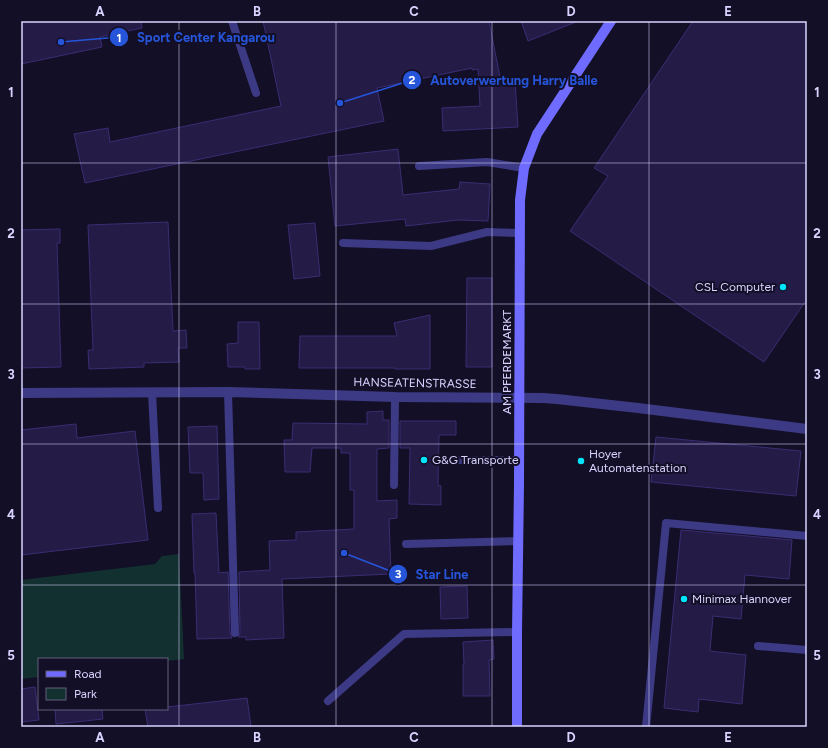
<svg xmlns="http://www.w3.org/2000/svg" width="828" height="748" font-family="Figtree,sans-serif">
  <style>
    .green { fill: #12302f }
    .building { fill: #241b47; stroke: #3b2d73 }
    .lines { fill: none; stroke-linecap: round; stroke-linejoin: round }
    .lane { stroke: #3d3a85; stroke-width: 8 }
    .street { stroke: #3d3a85; stroke-width: 10 }
    .secondary { stroke: #6f6bff; stroke-width: 10 }
    .grid { fill: none; stroke: #d9d4ff; stroke-width: 1; stroke-opacity: 0.55 }
    .poi-dot { fill: #00e5ff; stroke: #130f26; stroke-width: 1.5 }
    .labels { text-anchor: middle; stroke-width: 4; stroke-linejoin: round; paint-order: stroke }
    .poi-label { font-size: 12px; fill: #d9d4ff; stroke: #130f26; text-anchor: start }
    .street-label { font-size: 12px; fill: #d9d4ff; stroke: #130f26 }
    .leader { fill: none; stroke: #2655da; stroke-width: 1.5 }
    .callout-dot { fill: #2655da; stroke: #130f26; stroke-width: 1.5 }
    .mark-label { font-size: 12px; text-anchor: middle; font-weight: bold; fill: #fff }
    .callout-label { font-size: 13px; text-anchor: middle; font-weight: bold; fill: #2655da; stroke: #130f26; stroke-width: 4; stroke-linejoin: round; paint-order: stroke }
    .neatline { fill: none; stroke: #d9d4ff; stroke-width: 1.5 }
    .grid-label { font-size: 13px; text-anchor: middle; font-weight: bold; fill: #d9d4ff }
  </style>
  <rect width="100%" height="100%" fill="#130f26"/>
  <path class="green" d="M179,554L184,659L167,661V659H39V677L21,679V580L155,564L162,556Z"/>
  <g class="building">
    <path d="M21,21H141L142,28L100,37L102,47L21,64Z"/>
    <path d="M263,21H489L501,82L515,81L518,127L443,131L442,108L480,106L478,69L472,70V68L377,88L384,121L85,183L74,134L108,128L110,142L281,106Z"/>
    <path d="M521,21H576V22L528,41Z"/>
    <path d="M693,21H807V299L764,362L570,231L608,176L594,168Z"/>
    <path d="M398,149L403,195L459,189L460,182L490,184L488,221L458,220L406,226L405,219L335,226L328,157Z"/>
    <path d="M168,222L173,331L186,330L187,348H178L179,362L144,363V367L89,369L88,350H93L88,225Z"/>
    <path d="M315,223L320,276L294,279L288,225Z"/>
    <path d="M60,229V243H57L61,367L21,368V230Z"/>
    <path d="M467,278H492V367H466Z"/>
    <path d="M430,315V369H395V368H299L300,336H397L394,323Z"/>
    <path d="M238,322H259L260,369H245V367H228L227,344L238,343Z"/>
    <path d="M383,411V420H389V448L377,449V501L397,500V518L389,519L391,574L282,579L284,638L246,640V637H238L240,633L239,572L270,570L269,541L296,540V532L354,529V490H350V453H341V448H312L310,472H285L284,440H292L293,423L367,424V412Z"/>
    <path d="M400,421H456V435H439L438,485L441,486V505L409,504L410,448H400Z"/>
    <path d="M76,424L77,438L135,431L148,540L21,555V430Z"/>
    <path d="M217,426L219,499L204,500L203,473H190L188,427Z"/>
    <path d="M656,437L801,451L796,496L651,482Z"/>
    <path d="M216,513L219,573L228,572L230,633L232,638L197,639L195,573H194L192,514Z"/>
    <path d="M681,530L792,540L789,579L745,575L741,619L713,616L710,651L746,655L742,704L699,699L698,712L664,708Z"/>
    <path d="M467,586L468,618L441,619L440,587Z"/>
    <path d="M493,640L494,659L489,660L490,696H463V664H464L463,642Z"/>
    <path d="M35,687L39,720L21,722V689Z"/>
    <path d="M247,698L251,726L243,727H148L145,709H167V707Z"/>
    <path d="M55,709H102L103,719L56,724Z"/>
  </g>
  <g class="lines">
    <g class="lane">
      <path d="M232,21L256,93"/>
      <path d="M419,166L487,162L524,168"/>
      <path d="M343,243L431,246L487,232L519,233"/>
      <path d="M228,392L235,633"/>
      <path d="M152,393L158,508"/>
      <path d="M459,460H519"/>
      <path d="M394,485L395,397"/>
      <path d="M406,544L519,541"/>
      <path d="M758,646L807,650"/>
      <path d="M328,701L404,634L517,632"/>
      <path d="M646,727L666,523L807,536"/>
    </g>
    <path class="street" d="M21,393L228,392L395,397L543,398L557,399L638,408L807,429"/>
    <path class="secondary" d="M517,727V632L519,484L520,200L524,168L537,134L611,21"/>
  </g>
  <path class="grid" d="M179,21V727M336,21V727M492,21V727M649,21V727M21,163H807M21,304H807M21,444H807M21,585H807"/>
  <g class="poi-dot">
    <circle cx="783" cy="287" r="4"/>
    <circle cx="424" cy="460" r="4"/>
    <circle cx="581" cy="461" r="4"/>
    <circle cx="684" cy="599" r="4"/>
  </g>
  <g class="labels">
    <g class="poi-label">
      <text x="775" y="291" text-anchor="end">CSL Computer</text>
      <text x="589" y="458">Hoyer<tspan x="589" dy="14">Automatenstation</tspan></text>
      <text x="432" y="464">G&amp;G Transporte</text>
      <text x="692" y="603">Minimax Hannover</text>
    </g>
    <g class="street-label">
      <text transform="translate(507 362) rotate(-90)" y="4">AM PFERDEMARKT</text>
      <text transform="translate(415 383) rotate(1)" y="4">HANSEATENSTRASSE</text>
    </g>
  </g>
  <path class="leader" d="M61 42L119 37M340 103L412 80M344 553L398 574"/>
  <g class="callout-dot">
    <circle cx="61" cy="42" r="4"/>
    <circle cx="340" cy="103" r="4"/>
    <circle cx="344" cy="553" r="4"/>
    <circle cx="119" cy="37" r="10"/>
    <circle cx="412" cy="80" r="10"/>
    <circle cx="398" cy="574" r="10"/>
  </g>
  <g class="mark-label">
    <text x="119" y="42">1</text>
    <text x="412" y="84">2</text>
    <text x="398" y="578">3</text>
  </g>
  <g class="callout-label">
    <text x="206" y="42">Sport Center Kangarou</text>
    <text x="514" y="85">Autoverwertung Harry Balle</text>
    <text x="442" y="579">Star Line</text>
  </g>
  <rect width="828" height="748" fill="none" stroke="#130f26" stroke-width="44"/>
  <rect x="38" y="658" width="130" height="52" fill="#130f26" stroke="#625e7d"/>
  <rect x="46" y="671" width="20" height="6" fill="#6f6bff" stroke="#625e7d"/>
  <text x="74" y="678" font-size="12" fill="#d9d4ff">Road</text>
  <rect x="46" y="688" width="20" height="12" fill="#12302f" stroke="#625e7d"/>
  <text x="74" y="698" font-size="12" fill="#d9d4ff">Park</text>
  <rect x="22" y="22" width="784" height="704" class="neatline"/>
  <g class="grid-label">
    <text x="100" y="16">A</text>
    <text x="257" y="16">B</text>
    <text x="414" y="16">C</text>
    <text x="571" y="16">D</text>
    <text x="728" y="16">E</text>
    <text x="11" y="97">1</text>
    <text x="817" y="97">1</text>
    <text x="11" y="238">2</text>
    <text x="817" y="238">2</text>
    <text x="11" y="379">3</text>
    <text x="817" y="379">3</text>
    <text x="11" y="519">4</text>
    <text x="817" y="519">4</text>
    <text x="11" y="660">5</text>
    <text x="817" y="660">5</text>
    <text x="100" y="742">A</text>
    <text x="257" y="742">B</text>
    <text x="414" y="742">C</text>
    <text x="571" y="742">D</text>
    <text x="728" y="742">E</text>
  </g>
</svg>
